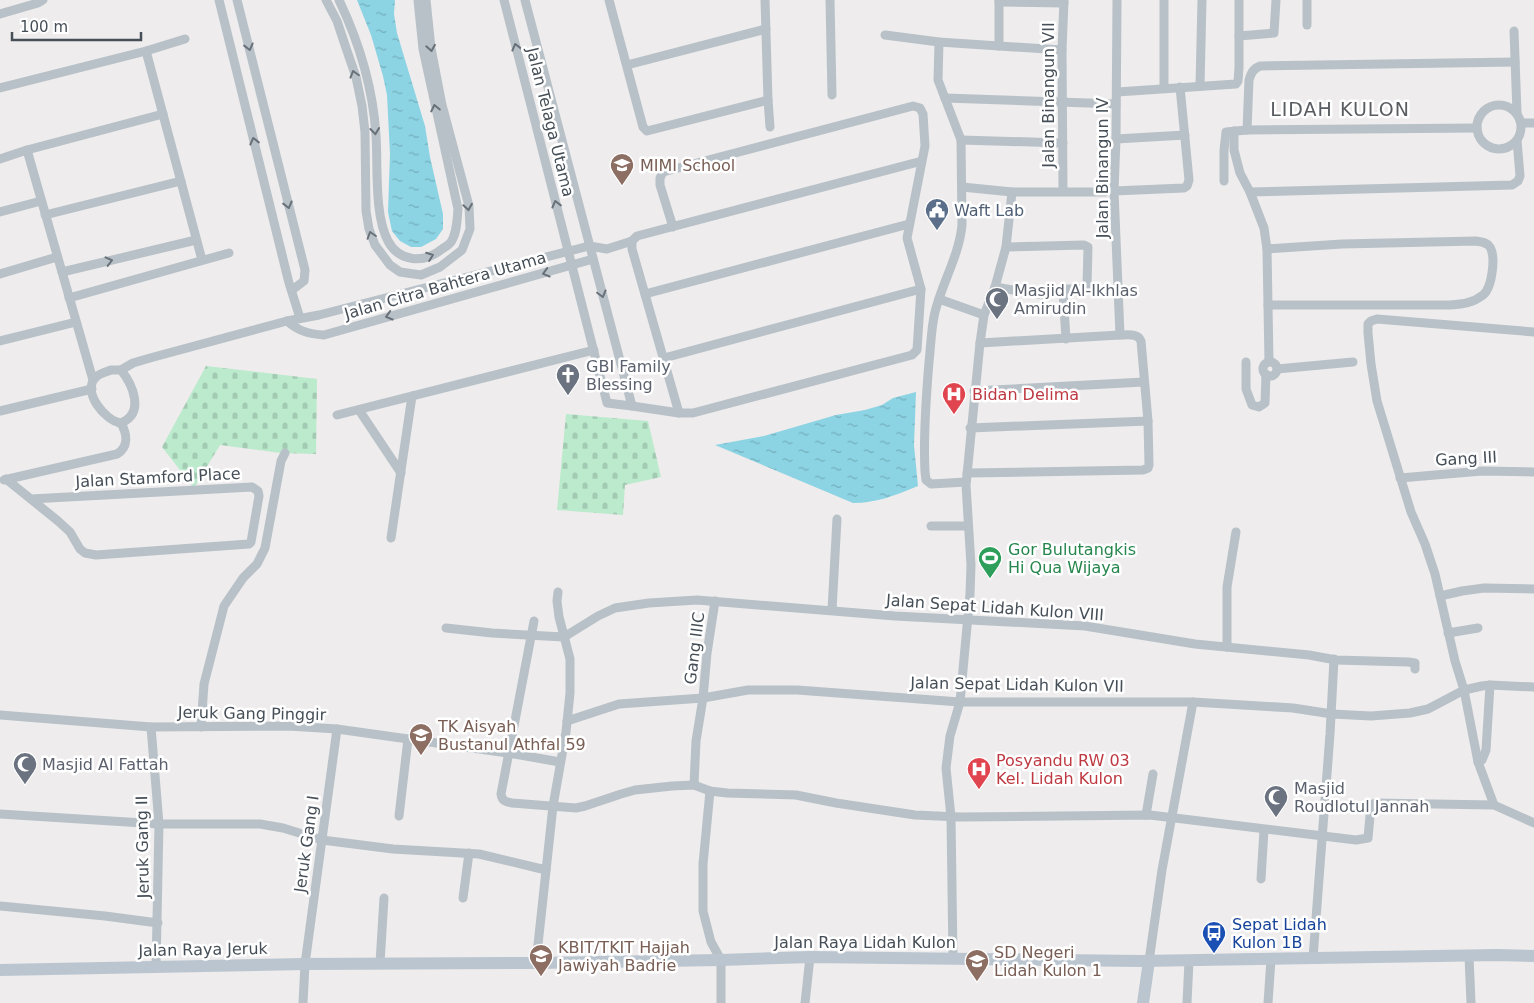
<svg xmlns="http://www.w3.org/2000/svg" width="1534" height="1003" font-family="'DejaVu Sans',sans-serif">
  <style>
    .cemetery { fill: url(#cemetery-stones) }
    .water { fill: url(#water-ripples) }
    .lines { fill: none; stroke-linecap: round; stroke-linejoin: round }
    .street { stroke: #b8c1c7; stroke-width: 9 }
    .secondary { stroke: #bac5cf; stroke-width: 12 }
    .oneway { stroke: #687179 }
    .labels { text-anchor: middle; stroke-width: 5; stroke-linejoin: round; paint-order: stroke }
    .street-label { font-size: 16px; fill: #464f57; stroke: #fff }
    .education-label { font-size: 16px; fill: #785e54; stroke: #fff; text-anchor: start }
    .service-label { font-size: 16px; fill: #4e5e75; stroke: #fff; text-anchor: start }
    .worship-label { font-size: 16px; fill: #5b616d; stroke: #fff; text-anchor: start }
    .health-label { font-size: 16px; fill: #be3a42; stroke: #fff; text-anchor: start }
    .leisure-label { font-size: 16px; fill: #27864d; stroke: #fff; text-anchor: start }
    .transit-label { font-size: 16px; fill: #164399; stroke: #fff; text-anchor: start }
    .quarter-label { font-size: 19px; letter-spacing: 1px; fill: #595c60; stroke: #fff }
  </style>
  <defs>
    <pattern id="cemetery-stones" width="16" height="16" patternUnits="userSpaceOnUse" patternTransform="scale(1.25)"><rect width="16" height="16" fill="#bceacd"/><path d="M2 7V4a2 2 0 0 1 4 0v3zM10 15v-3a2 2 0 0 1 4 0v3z" fill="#a3cab2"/></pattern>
    <pattern id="water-ripples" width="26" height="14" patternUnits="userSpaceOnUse" patternTransform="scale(1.25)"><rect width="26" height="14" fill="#8cd4e4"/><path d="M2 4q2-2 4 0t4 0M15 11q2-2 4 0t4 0" fill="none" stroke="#74aebc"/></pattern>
  </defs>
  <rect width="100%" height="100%" fill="#eeecec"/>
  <g class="cemetery">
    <path d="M206,366L317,379L316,454L281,453L220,445L194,488L162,447Z"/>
    <path d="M566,414L648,421L661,477L625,485L623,515L557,510Z"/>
  </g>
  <g class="water">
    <path d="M357,0H395L394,14L397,33L425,126L430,157L443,214V229L436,239L421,247H411L400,241L392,231L388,212L390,154L387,95L383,76L371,35Z"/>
    <path d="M916,392L914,445L918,486C896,495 877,503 853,503L715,445L764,436L836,415L865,410L882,405L893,398Z"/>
  </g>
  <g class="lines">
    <g class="street">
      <path d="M219,0L289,283L300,318"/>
      <path d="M237,0L305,270L304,281L292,290"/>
      <path d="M326,0L337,21L345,45L356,77L362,106L365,132L366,211L369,229L375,245L390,265L400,272L421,275L440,267L462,250L470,229L469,206L442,105L431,48L426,0"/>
      <path d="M339,0C359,42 373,89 376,135C378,165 374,215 388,241C399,262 424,264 442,249C445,247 449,245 451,242C457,233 457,220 458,209L423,49L418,0"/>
      <path d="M504,0L607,403L632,406L525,0"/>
      <path d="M609,0L643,127L647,131L768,100"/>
      <path d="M765,0L768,100L770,127"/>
      <path d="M830,0L832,95"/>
      <path d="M999,0V46"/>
      <path d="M1117,0L1116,139L1114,191L1120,335"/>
      <path d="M1164,0V88"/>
      <path d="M1307,0V25"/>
      <path d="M999,2L1064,3"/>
      <path d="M0,14L38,3L43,0"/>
      <path d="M1514,31L1517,113"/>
      <path d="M885,35L939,42L1062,50"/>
      <path d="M1239,36L1274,33L1276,0"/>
      <path d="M939,42L938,80L961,140L962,225C959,256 942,283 935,312C931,328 931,345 929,362C926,398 923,436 925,472L926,480L931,484L966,482"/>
      <path d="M146,51L202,260"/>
      <path d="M627,65L766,29"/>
      <path d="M1200,86L1202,0"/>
      <path d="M0,88L146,51L185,39"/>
      <path d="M1117,92L1236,84L1238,81L1239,68V0"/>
      <path d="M945,98L1116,104"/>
      <circle cx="1499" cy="127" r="22"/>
      <path d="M1521,123H1534"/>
      <path d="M1247,130L1249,80C1251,73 1253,69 1260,66L1515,62"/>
      <path d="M1234,131V150L1240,173L1250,192L1264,228L1267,249L1269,362"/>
      <path d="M1116,139L1185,135"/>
      <path d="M961,140L1063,143"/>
      <path d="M27,150L93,380"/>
      <path d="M0,159L27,150L163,114"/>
      <path d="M1224,181V150L1226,132L1247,130L1477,128"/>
      <path d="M962,187L1012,192H1105"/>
      <path d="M1063,191L1062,50L1064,0"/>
      <path d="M1114,191L1184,188L1187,186L1189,180L1180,87"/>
      <path d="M1250,192L1512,185L1518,181L1520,176L1517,140"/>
      <path d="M0,212L41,201"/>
      <path d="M45,215L181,181"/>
      <path d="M673,227L660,185V178L663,172L913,106L920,108L923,114L925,146L907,238L921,289L917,350L912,355L693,413H679L632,249V241L637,236L922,161"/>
      <path d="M1006,247L1084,245L1088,247L1087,286L1083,289H1066L1063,292L1066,339"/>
      <path d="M1267,249L1342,244L1476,241C1481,242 1487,242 1490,247C1496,257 1492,288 1483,295C1473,303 1463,304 1450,305H1268"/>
      <path d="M593,259L324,335C309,334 298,331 287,321L319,315L589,246L607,249L632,241"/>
      <path d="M62,272L196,240"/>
      <path d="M0,274L57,257"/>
      <path d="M995,287L1043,295"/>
      <path d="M645,294L909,224"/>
      <path d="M69,298L229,253"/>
      <path d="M939,299L984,315"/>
      <path d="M0,341L76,322"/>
      <path d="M664,358L921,289"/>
      <path d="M1246,362V389L1252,405L1259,407L1265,403L1266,374"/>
      <circle cx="1270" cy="369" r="7"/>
      <path d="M1277,369L1353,362"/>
      <path d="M111,370H121C133,385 145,413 121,423C105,421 81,391 96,377C100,373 106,372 111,370Z"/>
      <path d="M121,370L133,363L150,358L287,321"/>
      <path d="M974,391L1144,382"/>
      <path d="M632,406L679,413"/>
      <path d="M359,410L401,473"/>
      <path d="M0,411L92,389"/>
      <path d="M337,415L594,350"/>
      <path d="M970,428L1148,421"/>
      <path d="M967,473L1143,470L1148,468L1149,465L1148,421L1141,341C1138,333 1128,335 1120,335L980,343"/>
      <path d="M1400,478L1482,471L1534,472"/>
      <path d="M6,479L58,521L70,532L80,549L85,553L96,555L249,544L251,542L259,496L258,491L252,487L31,499"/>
      <path d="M4,480L117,454C129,447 127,434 121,423"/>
      <path d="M931,526H968"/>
      <path d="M391,538L412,396"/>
      <path d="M1440,596L1462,591L1484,588L1534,589"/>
      <path d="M832,610L837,519"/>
      <path d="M534,621L501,794C502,801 506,802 512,803L576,808L585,806L621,794L635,790L672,786L694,785L710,791L727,793L796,795L836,803L915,815L959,817L1150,815L1356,840L1368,838L1371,805L1375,803L1494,805L1534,823"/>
      <path d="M446,628L492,633L564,637L598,616L615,608L649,603L697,600L895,616L1085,626L1195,644L1309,655L1336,660L1408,662L1415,663V669"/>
      <path d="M1448,633L1478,628"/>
      <path d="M1227,647V587L1236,532"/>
      <path d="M0,715L151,727L288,726L337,729L508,753L560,762"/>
      <path d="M567,721L619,704L703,698L748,690H797L960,702H1193L1293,708L1332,714L1371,716L1410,713L1428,709L1464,690L1482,686L1490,685L1534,687"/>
      <path d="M151,727L159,824L156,967"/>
      <path d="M201,727L204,684L224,606L243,578L257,564L265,548L281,461L285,453"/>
      <path d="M1478,762L1482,760L1486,750L1490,685"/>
      <path d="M694,785L696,741L703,698L707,653L715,601"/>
      <path d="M710,791L703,864V911L711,942L721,960V1003"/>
      <path d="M1494,805L1478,762L1464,690L1455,661L1435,574L1425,544L1411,512L1377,401L1371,364L1368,333V324L1371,321L1377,319L1534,332"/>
      <path d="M0,814L159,824H260L283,828L322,840L393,849L479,854L546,870"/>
      <path d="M1146,815L1153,774"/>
      <path d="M399,816L408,739"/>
      <path d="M1261,879L1264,830"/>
      <path d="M463,898L469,853"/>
      <path d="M0,906L105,916L158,923"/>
      <path d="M1469,956L1471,1003"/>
      <path d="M1313,958L1330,734L1334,659"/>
      <path d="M953,959L951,817L946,768L950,736L960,702L970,594L971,565L966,485L980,343L984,315L995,287L1006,247L1012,192"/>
      <path d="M1149,961L1162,870L1193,702"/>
      <path d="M380,963L384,898"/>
      <path d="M536,963L553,806L566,732L570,693V659L559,617L557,601L558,592"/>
      <path d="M303,1003L305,964L337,729"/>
      <path d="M805,1003L810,957"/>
      <path d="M1187,1003L1189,961"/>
      <path d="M1268,1003L1271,959"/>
    </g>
    <g class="secondary">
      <path d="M0,970L305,964L536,963L721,960L810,957L1141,961L1497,955L1534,956"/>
      <path d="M1143,1003L1149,961"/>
    </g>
  </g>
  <defs><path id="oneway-chevron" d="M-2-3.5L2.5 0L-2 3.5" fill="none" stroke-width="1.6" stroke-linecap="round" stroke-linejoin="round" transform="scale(1.25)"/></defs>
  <g class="oneway">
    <use href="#oneway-chevron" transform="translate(249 47) rotate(76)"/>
    <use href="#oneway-chevron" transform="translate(516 47) rotate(-104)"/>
    <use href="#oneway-chevron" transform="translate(431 48) rotate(80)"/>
    <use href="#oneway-chevron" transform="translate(354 74) rotate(-106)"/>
    <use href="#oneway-chevron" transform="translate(435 108) rotate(-102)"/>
    <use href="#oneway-chevron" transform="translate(375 131) rotate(84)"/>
    <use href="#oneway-chevron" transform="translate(254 141) rotate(-104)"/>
    <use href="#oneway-chevron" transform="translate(556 204) rotate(-104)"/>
    <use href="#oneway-chevron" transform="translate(288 205) rotate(76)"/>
    <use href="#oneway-chevron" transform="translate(468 207) rotate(81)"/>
    <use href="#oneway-chevron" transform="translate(371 235) rotate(-108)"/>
    <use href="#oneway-chevron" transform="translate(430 256) rotate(-20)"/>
    <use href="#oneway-chevron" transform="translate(109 261) rotate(-14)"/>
    <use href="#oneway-chevron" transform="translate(546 273) rotate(164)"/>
    <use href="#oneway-chevron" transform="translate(602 294) rotate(75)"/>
    <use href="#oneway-chevron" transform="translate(389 316) rotate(164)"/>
  </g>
  <defs>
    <g id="school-pin" transform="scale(1.25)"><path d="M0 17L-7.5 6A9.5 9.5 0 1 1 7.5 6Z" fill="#8d6e63" stroke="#fff"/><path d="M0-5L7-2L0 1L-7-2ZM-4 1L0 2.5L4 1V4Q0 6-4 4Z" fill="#fff"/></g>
    <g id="civic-pin" transform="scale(1.25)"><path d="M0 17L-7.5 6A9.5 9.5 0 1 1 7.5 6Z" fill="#5c6f8a" stroke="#fff"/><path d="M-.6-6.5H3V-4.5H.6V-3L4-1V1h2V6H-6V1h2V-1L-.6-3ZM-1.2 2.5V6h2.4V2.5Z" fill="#fff"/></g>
    <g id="mosque-pin" transform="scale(1.25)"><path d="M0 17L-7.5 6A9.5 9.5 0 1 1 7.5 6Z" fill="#6b7280" stroke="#fff"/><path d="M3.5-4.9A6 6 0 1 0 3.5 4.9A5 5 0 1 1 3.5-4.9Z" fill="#fff"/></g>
    <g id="church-pin" transform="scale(1.25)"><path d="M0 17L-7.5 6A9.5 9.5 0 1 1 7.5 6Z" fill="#6b7280" stroke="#fff"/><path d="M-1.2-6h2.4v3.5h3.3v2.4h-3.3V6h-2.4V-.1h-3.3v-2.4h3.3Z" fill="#fff"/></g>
    <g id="hospital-pin" transform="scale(1.25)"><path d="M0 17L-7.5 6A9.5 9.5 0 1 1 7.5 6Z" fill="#e0444e" stroke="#fff"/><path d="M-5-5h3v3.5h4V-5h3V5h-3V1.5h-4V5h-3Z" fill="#fff"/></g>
    <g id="stadium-pin" transform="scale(1.25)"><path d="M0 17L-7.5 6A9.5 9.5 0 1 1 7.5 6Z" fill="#2e9e5b" stroke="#fff"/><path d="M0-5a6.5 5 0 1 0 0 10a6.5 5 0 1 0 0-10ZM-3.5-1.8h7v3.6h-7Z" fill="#fff"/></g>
    <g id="bus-pin" transform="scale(1.25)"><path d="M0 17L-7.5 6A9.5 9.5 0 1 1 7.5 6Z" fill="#1a4fb4" stroke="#fff"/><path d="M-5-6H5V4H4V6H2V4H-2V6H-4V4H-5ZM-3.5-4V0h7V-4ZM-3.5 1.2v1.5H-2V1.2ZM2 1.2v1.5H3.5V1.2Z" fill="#fff"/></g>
  </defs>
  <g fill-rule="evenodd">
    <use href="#school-pin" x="622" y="165"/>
    <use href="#civic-pin" x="937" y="210"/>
    <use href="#mosque-pin" x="997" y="299"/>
    <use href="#church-pin" x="568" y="375"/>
    <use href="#hospital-pin" x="954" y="394"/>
    <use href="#stadium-pin" x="990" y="558"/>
    <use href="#school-pin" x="421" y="735"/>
    <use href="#mosque-pin" x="25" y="764"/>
    <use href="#hospital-pin" x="979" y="769"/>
    <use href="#mosque-pin" x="1276" y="797"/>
    <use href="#bus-pin" x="1214" y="933"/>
    <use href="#school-pin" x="541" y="956"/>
    <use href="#school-pin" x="977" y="961"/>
  </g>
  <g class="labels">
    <g class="street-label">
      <text transform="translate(1048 95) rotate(-90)" y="6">Jalan Binangun VII</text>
      <text transform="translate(551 122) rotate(76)" y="6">Jalan Telaga Utama</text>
      <text transform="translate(1102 168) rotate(-90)" y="6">Jalan Binangun IV</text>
      <text transform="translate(445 285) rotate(-16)" y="6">Jalan Citra Bahtera Utama</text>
      <text transform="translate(1466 458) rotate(-3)" y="6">Gang III</text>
      <text transform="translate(158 477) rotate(-3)" y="6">Jalan Stamford Place</text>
      <text transform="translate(995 607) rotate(4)" y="6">Jalan Sepat Lidah Kulon VIII</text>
      <text transform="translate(694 648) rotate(-83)" y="6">Gang IIIC</text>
      <text transform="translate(1017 684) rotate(1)" y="6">Jalan Sepat Lidah Kulon VII</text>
      <text transform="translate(252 713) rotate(1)" y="6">Jeruk Gang Pinggir</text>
      <text transform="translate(306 844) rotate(-82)" y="6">Jeruk Gang I</text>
      <text transform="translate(142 847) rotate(-91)" y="6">Jeruk Gang II</text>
      <text x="865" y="948">Jalan Raya Lidah Kulon</text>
      <text transform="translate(203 949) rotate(-1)" y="6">Jalan Raya Jeruk</text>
    </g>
    <g class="education-label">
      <text x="640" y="171">MIMI School</text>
      <text x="438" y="732">TK Aisyah<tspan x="438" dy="18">Bustanul Athfal 59</tspan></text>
      <text x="558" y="953">KBIT/TKIT Hajjah<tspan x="558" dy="18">Jawiyah Badrie</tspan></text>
      <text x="994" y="958">SD Negeri<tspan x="994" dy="18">Lidah Kulon 1</tspan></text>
    </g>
    <g class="service-label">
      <text x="954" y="216">Waft Lab</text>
    </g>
    <g class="worship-label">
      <text x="1014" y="296">Masjid Al-Ikhlas<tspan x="1014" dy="18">Amirudin</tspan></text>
      <text x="586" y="372">GBI Family<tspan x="586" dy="18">Blessing</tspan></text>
      <text x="42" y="770">Masjid Al Fattah</text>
      <text x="1294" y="794">Masjid<tspan x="1294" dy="18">Roudlotul Jannah</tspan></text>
    </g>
    <g class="health-label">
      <text x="972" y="400">Bidan Delima</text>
      <text x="996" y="766">Posyandu RW 03<tspan x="996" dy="18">Kel. Lidah Kulon</tspan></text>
    </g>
    <g class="leisure-label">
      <text x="1008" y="555">Gor Bulutangkis<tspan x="1008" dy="18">Hi Qua Wijaya</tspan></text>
    </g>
    <g class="transit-label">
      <text x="1232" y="930">Sepat Lidah<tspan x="1232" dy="18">Kulon 1B</tspan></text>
    </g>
    <g class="quarter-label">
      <text x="1340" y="116">LIDAH KULON</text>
    </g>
  </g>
  <path d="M12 32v8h129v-8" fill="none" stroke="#464f57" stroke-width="2.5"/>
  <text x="20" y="32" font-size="15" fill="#464f57" stroke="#ffffff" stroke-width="4" paint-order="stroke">100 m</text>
</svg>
